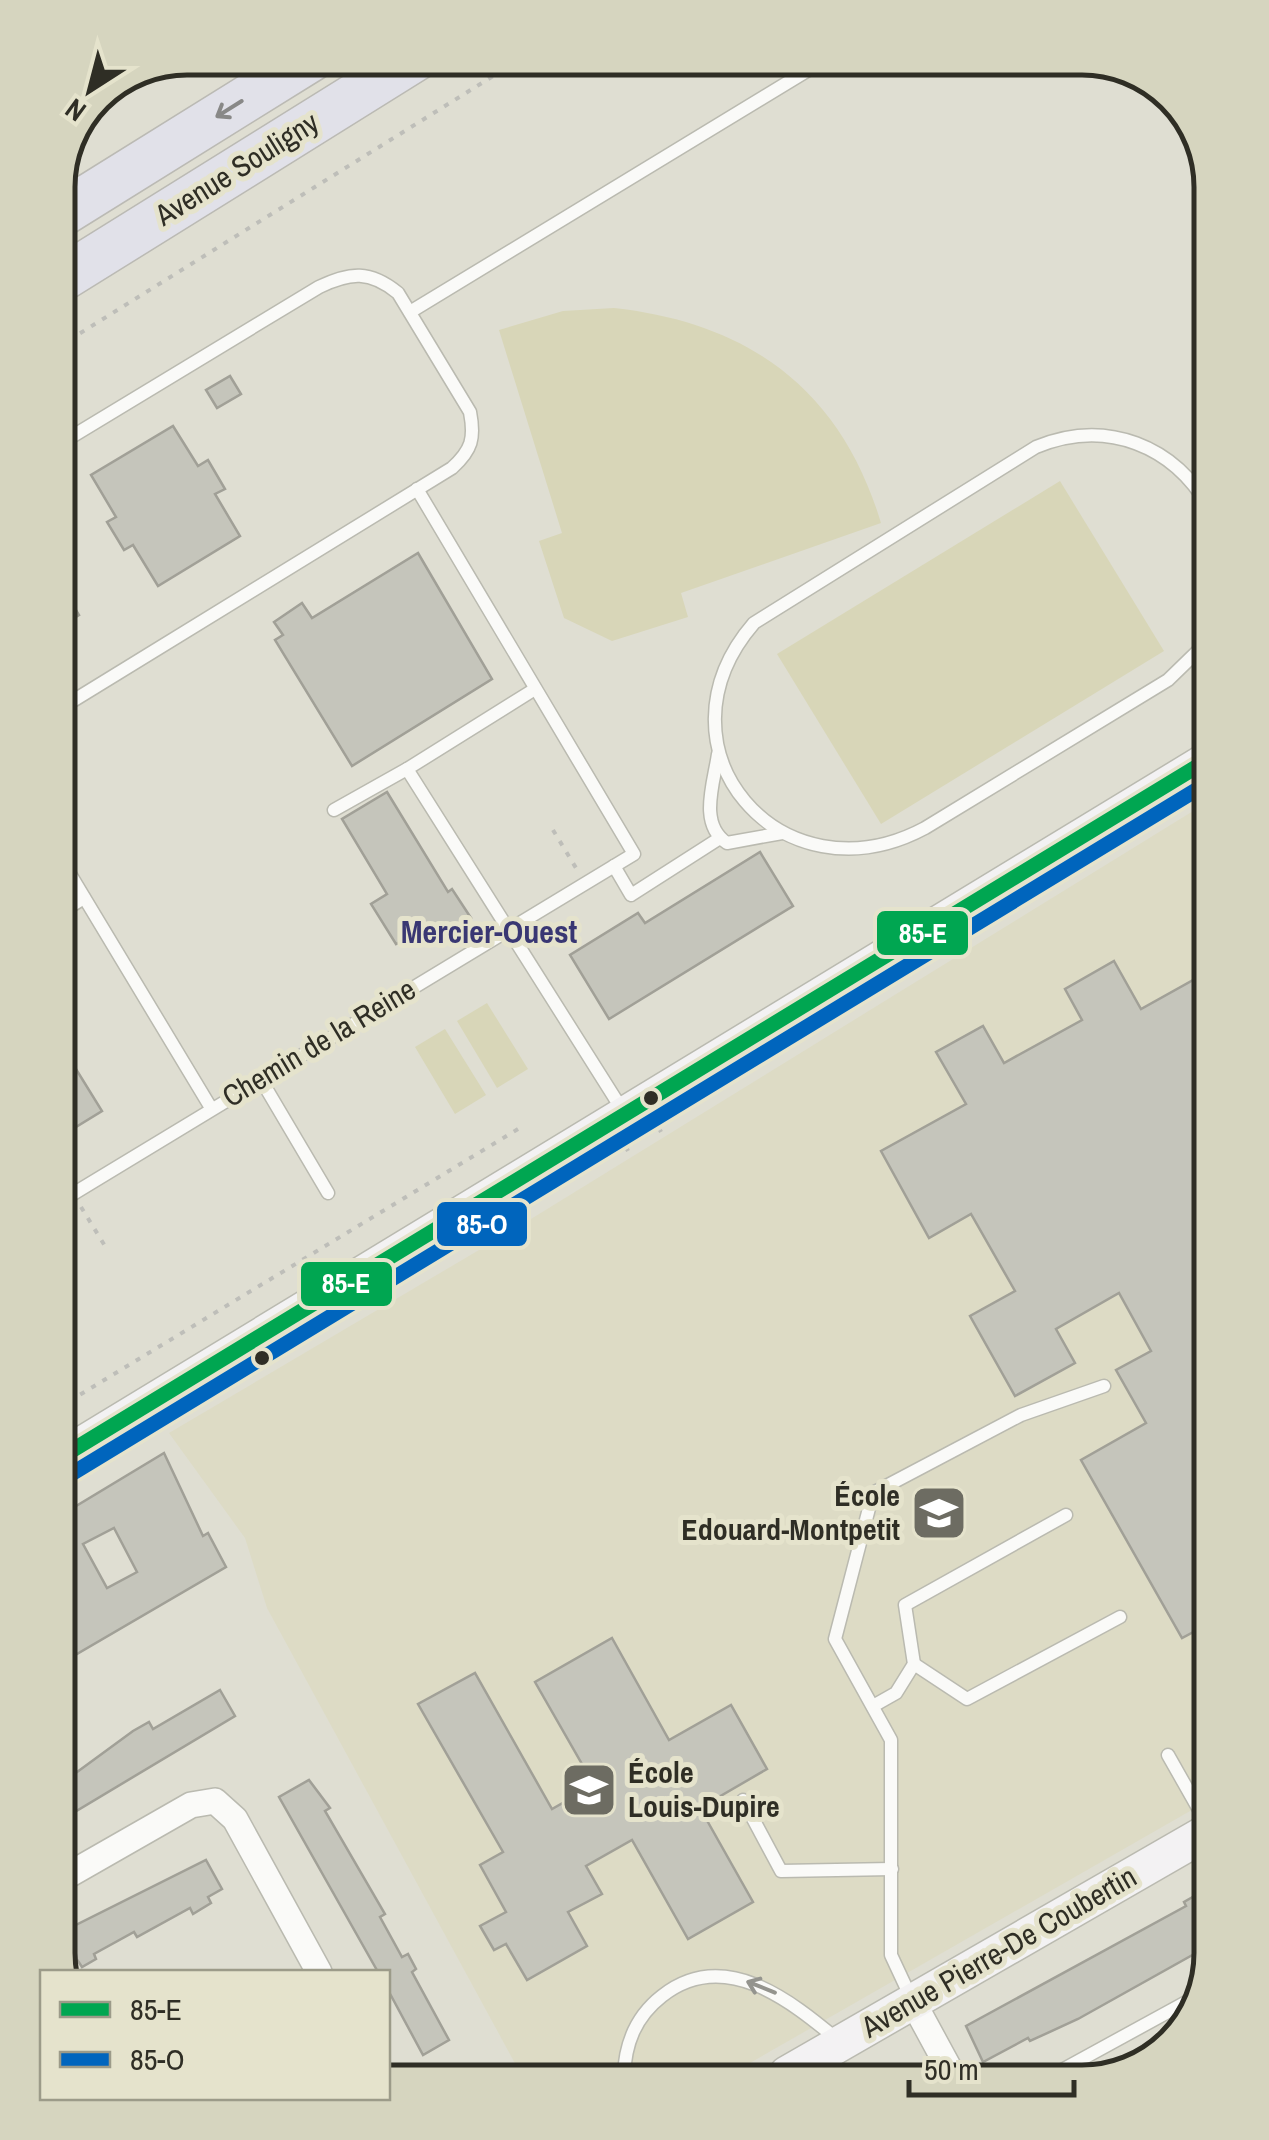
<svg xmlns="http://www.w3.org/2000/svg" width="1269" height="2140" font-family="'Archivo Narrow',sans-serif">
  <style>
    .built { fill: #dddbc5 }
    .green { fill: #d8d6b8 }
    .building { fill: #c5c5bb; stroke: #a1a097; stroke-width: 2.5; fill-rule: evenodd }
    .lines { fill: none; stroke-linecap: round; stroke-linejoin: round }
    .lane-casing { stroke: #babab0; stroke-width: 15 }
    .street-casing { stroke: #babab0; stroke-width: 28 }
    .secondary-casing { stroke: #babab0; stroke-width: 38 }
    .highway-casing { stroke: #bbbab4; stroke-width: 48 }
    .path { stroke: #bebeb9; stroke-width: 4; stroke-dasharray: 5 8; stroke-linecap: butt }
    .lane { stroke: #fafaf8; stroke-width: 12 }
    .street { stroke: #fafaf8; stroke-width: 25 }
    .secondary { stroke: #f3f2f3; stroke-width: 35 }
    .highway { stroke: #e1e1e9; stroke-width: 45 }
    .bus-1-casing { stroke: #e5e3cc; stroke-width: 22 }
    .bus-2-casing { stroke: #e5e3cc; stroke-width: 22 }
    .bus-1 { stroke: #00a651; stroke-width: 15 }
    .bus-2 { stroke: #0065bd; stroke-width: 15 }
    .oneway { stroke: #888887 }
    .oneway2 { stroke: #94948e }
    .bus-dot { fill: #2f2e25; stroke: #e5e3cc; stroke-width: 4 }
    .labels { text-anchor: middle; stroke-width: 10; stroke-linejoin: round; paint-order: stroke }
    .street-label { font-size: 30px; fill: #2f2e25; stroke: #e5e3cc }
    .poi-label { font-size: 30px; font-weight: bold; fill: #2f2e25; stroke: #e5e3cc; text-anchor: end }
    .neighbourhood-label { font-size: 32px; font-weight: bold; fill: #393773; stroke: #e5e3cc }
    .rim { fill: none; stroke: #2f2e25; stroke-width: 5 }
    .line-badge { stroke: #e5e3cc; stroke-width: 4 }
    .badge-label { font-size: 28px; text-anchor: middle; font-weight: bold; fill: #fff }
  </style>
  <rect width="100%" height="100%" fill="#dfded2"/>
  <path class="built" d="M1211,800V1799L729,2075L523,2078L267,1608L245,1538L169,1433L518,1227Z"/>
  <g class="green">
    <path d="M614,308C750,323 841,390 881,523L681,593L688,617L612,641L564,618L539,541L562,533L499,330L563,311Z"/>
    <path d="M1060,481L1164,651L881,824L777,654Z"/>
    <path d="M487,1003L528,1069L497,1088L457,1021Z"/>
    <path d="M445,1029L486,1095L455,1114L415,1047Z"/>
  </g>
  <g class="building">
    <path d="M230,376L241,394L217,408L206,390Z"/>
    <path d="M173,426L198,466L208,460L225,489L215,494L240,536L158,586L133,545L124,550L107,522L116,517L91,475Z"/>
    <path d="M418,553L492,679L352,766L275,640L283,635L274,622L302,603L312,618Z"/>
    <path d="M58,580L79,615L58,628Z"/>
    <path d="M387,792L448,892L452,889L471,918L434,942L425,928L396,944L371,904L387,894L342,819Z"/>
    <path d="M760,852L793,906L609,1019L570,955L638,913L645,923Z"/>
    <path d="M1114,961L1141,1009L1204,974L1212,988V1622L1182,1638L1081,1460L1146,1423L1116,1370L1151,1351L1119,1293L1056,1329L1075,1363L1015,1396L970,1316L1015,1291L971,1214L929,1238L881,1151L966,1104L936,1052L983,1026L1004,1063L1082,1020L1065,989Z"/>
    <path d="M58,1040L102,1111L58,1138Z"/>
    <path d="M164,1453L203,1536L208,1533L226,1567L58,1665V1517ZM114,1528L137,1572L107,1588L83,1544Z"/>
    <path d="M612,1638L669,1740L731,1705L767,1769L700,1808L753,1902L688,1939L632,1840L586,1866L602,1894L568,1912L587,1946L527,1980L506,1944L494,1950L480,1926L506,1912L480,1865L503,1852L418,1704L475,1673L552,1809L594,1785L535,1682Z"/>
    <path d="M220,1690L235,1716L58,1822V1786L133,1731L149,1722L153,1729Z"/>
    <path d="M309,1780L330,1808L325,1811L385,1914L380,1917L402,1957L408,1954L416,1969L412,1972L449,2040L423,2055L388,1990V1972H378L279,1797Z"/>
    <path d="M206,1860L222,1889L208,1897L211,1903L193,1914L190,1908L137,1937L134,1932L94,1954L96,1959L82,1967L78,1961L62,1970L58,1934Z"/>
    <path d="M1212,1886V1944L1078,2019L1030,2041L1028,2038L983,2062L966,2026L1186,1906L1184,1902Z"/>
  </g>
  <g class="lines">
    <g class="lane-casing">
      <g id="lane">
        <path d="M410,312L828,58"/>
        <path d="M1211,631L1201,648L1168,680L925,828C781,905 646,748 754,623L1036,447C1106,418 1175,445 1211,511"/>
        <path d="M535,689L407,769L623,1111"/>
        <path d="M58,710L452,468C472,450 475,438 470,412L398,293C370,270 350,272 319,287L58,445"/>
        <path d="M718,754C714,783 698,824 727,843L782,833"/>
        <path d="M334,810L407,769"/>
        <path d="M58,854L211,1108"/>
        <path d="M614,866L631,895L720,838"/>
        <path d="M58,914L84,898"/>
        <path d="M260,1078L328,1193"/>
        <path d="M58,1203L634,854L417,489"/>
        <path d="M914,1664L967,1699L1120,1617"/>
        <path d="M873,1706L896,1693L914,1664L905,1605L1066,1515"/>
        <path d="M1168,1755L1210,1829"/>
        <path d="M743,1800L781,1871L892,1869"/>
        <path d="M912,2000L891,1955V1740L835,1639L873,1493L1021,1415L1104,1386"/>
        <path d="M1062,2070L1199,1995"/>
        <path d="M624,2076C625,2044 635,2017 662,1996C724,1947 790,2000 839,2041"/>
      </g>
    </g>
    <g class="street-casing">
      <g id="street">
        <path d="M1184,113L1203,148"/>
        <path d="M58,1881L191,1805L215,1801L235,1819L319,1972"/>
        <path d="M913,2002L951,2072"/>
      </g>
    </g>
    <g class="secondary-casing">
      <g id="secondary">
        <path d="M58,1459L1211,758"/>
        <path d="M787,2074L1211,1830"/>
      </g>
    </g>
    <g class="highway-casing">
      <g id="highway">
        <path d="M58,216L312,58"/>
        <path d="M58,281L416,58"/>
      </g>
    </g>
    <g class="path">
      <path d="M1148,89L1151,88"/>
      <path d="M58,347L522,58"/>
      <path d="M553,830L576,868"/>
      <path d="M660,1130L661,1132"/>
      <path d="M627,1149L628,1151"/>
      <path d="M81,1207L105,1246"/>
      <path d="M58,1408L523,1126"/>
    </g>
    <use href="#lane" class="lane"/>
    <use href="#street" class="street"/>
    <use href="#secondary" class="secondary"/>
    <use href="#highway" class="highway"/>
    <g class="bus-1-casing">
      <path id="bus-1" d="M58,1459L1211,758"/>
    </g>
    <g class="bus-2-casing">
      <path id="bus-2" d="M68,1476L1211,781"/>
    </g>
    <use href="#bus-1" class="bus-1"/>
    <use href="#bus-2" class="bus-2"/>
  </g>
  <defs><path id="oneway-shaft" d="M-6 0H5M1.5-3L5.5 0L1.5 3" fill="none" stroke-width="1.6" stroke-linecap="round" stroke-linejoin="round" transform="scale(2.5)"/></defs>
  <use class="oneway" href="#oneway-shaft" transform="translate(229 109) rotate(148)"/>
  <use class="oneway2" href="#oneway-shaft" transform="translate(761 1987) rotate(-158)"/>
  <defs>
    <g id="school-square" transform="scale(2.875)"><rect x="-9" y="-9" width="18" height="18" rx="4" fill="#6d6c62" stroke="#e5e3cc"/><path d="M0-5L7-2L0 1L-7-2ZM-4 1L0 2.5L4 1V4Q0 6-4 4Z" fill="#fff"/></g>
  </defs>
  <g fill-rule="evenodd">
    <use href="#school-square" x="939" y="1513"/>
    <use href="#school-square" x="589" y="1790"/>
  </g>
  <g class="bus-dot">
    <circle cx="651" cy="1098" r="9"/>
    <circle cx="262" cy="1358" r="9"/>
  </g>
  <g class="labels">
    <g class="street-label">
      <text transform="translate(237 169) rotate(-32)" y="10">Avenue Souligny</text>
      <text transform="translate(319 1043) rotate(-31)" y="10">Chemin de la Reine</text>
      <text transform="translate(999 1952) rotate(-30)" y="10">Avenue Pierre-De Coubertin</text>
    </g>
    <g class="poi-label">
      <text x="900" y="1506">École<tspan x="900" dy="34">Edouard-Montpetit</tspan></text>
      <text x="628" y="1783" text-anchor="start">École<tspan x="628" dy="34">Louis-Dupire</tspan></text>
    </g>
    <g class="neighbourhood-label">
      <text x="489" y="943">Mercier-Ouest</text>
    </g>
  </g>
  <path d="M0 0H1269V2140H0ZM187 75H1082A112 112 0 0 1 1194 187V1953A112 112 0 0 1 1082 2065H187A112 112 0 0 1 75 1953V187A112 112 0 0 1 187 75Z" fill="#d6d5bf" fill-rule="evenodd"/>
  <path class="rim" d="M187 75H1082A112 112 0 0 1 1194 187V1953A112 112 0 0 1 1082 2065H187A112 112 0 0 1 75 1953V187A112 112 0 0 1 187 75Z"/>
  <g class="line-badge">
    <rect x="875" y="909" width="95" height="48" rx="10" fill="#00a651"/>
    <rect x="435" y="1200" width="94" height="48" rx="10" fill="#0065bd"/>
    <rect x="299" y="1260" width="95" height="48" rx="10" fill="#00a651"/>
  </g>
  <g class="badge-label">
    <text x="923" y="943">85-E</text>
    <text x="482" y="1234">85-O</text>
    <text x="346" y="1293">85-E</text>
  </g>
  <rect x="40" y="1970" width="350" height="130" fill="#e5e3cc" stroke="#9c9b89" stroke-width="2.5"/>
  <rect x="60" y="2002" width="50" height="15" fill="#00a651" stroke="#9c9b89" stroke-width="2.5"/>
  <text x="130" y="2020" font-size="30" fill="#2f2e25">85-E</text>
  <rect x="60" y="2052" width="50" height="15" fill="#0065bd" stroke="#9c9b89" stroke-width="2.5"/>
  <text x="130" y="2070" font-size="30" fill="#2f2e25">85-O</text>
  <g transform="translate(90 90) rotate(216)" stroke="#e5e3cc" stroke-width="8" paint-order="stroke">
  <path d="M0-8L18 38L0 25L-18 38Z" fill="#2f2e25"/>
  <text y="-15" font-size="28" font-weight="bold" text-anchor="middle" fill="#2f2e25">N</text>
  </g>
  <path d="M909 2080v15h165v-15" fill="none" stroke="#2f2e25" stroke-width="5"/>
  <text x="924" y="2080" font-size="30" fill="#2f2e25" stroke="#e5e3cc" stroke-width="8" paint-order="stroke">50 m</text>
</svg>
